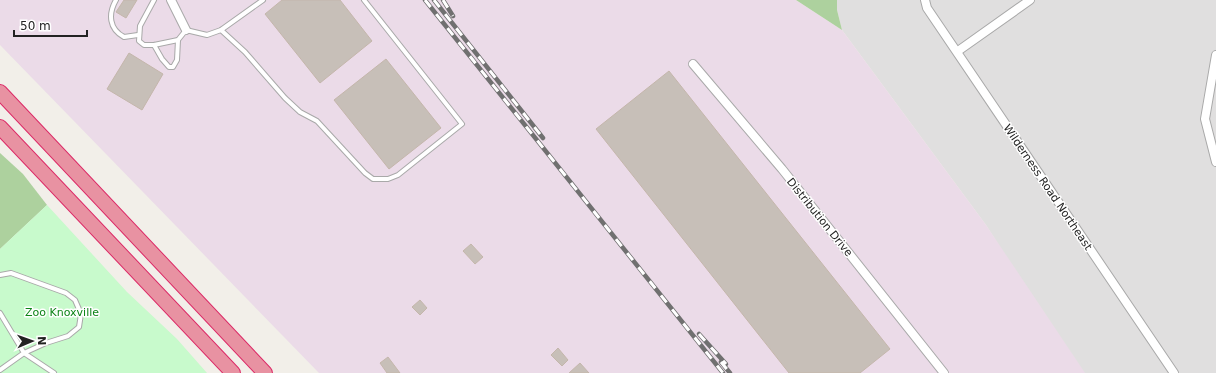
<svg xmlns="http://www.w3.org/2000/svg" width="1216" height="373" font-family="'DejaVu Sans',sans-serif">
  <style>
    .residential { fill: #e0dfdf }
    .industrial { fill: #ebdbe8 }
    .forest { fill: #add19e }
    .park { fill: #c8facc }
    .building { fill: #c7bfb8; stroke: #c4b6ab }
    .lines { fill: none; stroke-linecap: round; stroke-linejoin: round }
    .lane-casing { stroke: #a9a9a9; stroke-width: 6 }
    .street-casing { stroke: #a9a9a9; stroke-width: 10 }
    .highway-casing { stroke: #dc2a67; stroke-width: 16 }
    .lane { stroke: #fff; stroke-width: 4 }
    .street { stroke: #fff; stroke-width: 8 }
    .highway { stroke: #e892a2; stroke-width: 14 }
    .rail-casing { stroke: #707070; stroke-width: 4.5 }
    .rail { stroke: #fff; stroke-width: 3; stroke-dasharray: 9; stroke-linecap: butt }
    .labels { text-anchor: middle; stroke-width: 3; stroke-linejoin: round; paint-order: stroke }
    .street-label { font-size: 11px; fill: #222; stroke: #fff }
    .park-label { font-size: 11px; fill: #0c8416; stroke: #fff }
  </style>
  <rect width="100%" height="100%" fill="#f2efe9"/>
  <path class="residential" d="M837,0H1216V373H1080L986,225L842,30L837,10Z"/>
  <path class="industrial" d="M0,0H796L842,30L986,225L1085,373H319L0,45Z"/>
  <g class="forest">
    <path d="M796,0H837V10L842,30Z"/>
    <path d="M0,153L23,174L47,205L0,249Z"/>
  </g>
  <path class="park" d="M47,205L127,292L177,339L207,373H0V249Z"/>
  <g class="building">
    <path d="M124,0H137L126,18L116,12Z"/>
    <path d="M282,0H340L372,41L320,83L265,14Z"/>
    <path d="M129,53L163,74L142,110L107,89Z"/>
    <path d="M386,59L441,128L389,169L334,100Z"/>
    <path d="M669,71L890,349L860,373H789L596,129Z"/>
    <path d="M471,244L483,257L475,264L463,251Z"/>
    <path d="M420,300L427,308L420,315L412,307Z"/>
    <path d="M558,348L568,360L562,366L551,355Z"/>
    <path d="M388,357L400,373H387L380,363Z"/>
    <path d="M580,363L589,373H569Z"/>
  </g>
  <g class="lines">
    <g class="lane-casing">
      <g id="lane">
        <path d="M116,0C108,14 109,29 124,37L138,35"/>
        <path d="M154,0L140,26L139,41L144,45H154L178,40L186,30L207,35L221,30L263,0"/>
        <path d="M221,30L245,52L285,98L300,112L317,121L365,173L373,179H388L398,175L462,124L364,0"/>
        <path d="M154,45L162,59L169,67H173L177,60L178,40"/>
        <path d="M0,275L11,273L66,293L75,300L81,314L79,327L68,336L46,343L24,353"/>
        <path d="M0,313L24,353L0,370"/>
        <path d="M24,353L54,373"/>
      </g>
    </g>
    <g class="street-casing">
      <g id="street">
        <path d="M171,0L186,30"/>
        <path d="M925,0L927,8L1174,373"/>
        <path d="M958,51L1030,0"/>
        <path d="M1216,55L1205,119L1216,162"/>
        <path d="M693,64L782,169L944,373"/>
      </g>
    </g>
    <g class="highway-casing">
      <g id="highway">
        <path d="M0,92L265,373"/>
        <path d="M0,127L233,373"/>
      </g>
    </g>
    <use href="#lane" class="lane"/>
    <use href="#street" class="street"/>
    <use href="#highway" class="highway"/>
    <g class="rail-casing">
      <g id="rail">
        <path d="M425,0L723,373"/>
        <path d="M434,0L543,138"/>
        <path d="M443,0L453,16"/>
        <path d="M699,334L726,364"/>
        <path d="M721,362L730,373"/>
      </g>
    </g>
    <use href="#rail" class="rail"/>
  </g>
  <g class="labels">
    <g class="street-label">
      <text transform="translate(1048 187) rotate(56)" y="4">Wilderness Road Northeast</text>
      <text transform="translate(820 217) rotate(51)" y="4">Distribution Drive</text>
    </g>
    <g class="park-label">
      <text x="62" y="316">Zoo Knoxville</text>
    </g>
  </g>
  <g transform="translate(32 341) rotate(88)" stroke="#ffffff" stroke-width="3" paint-order="stroke">
  <path d="M0-3L7 15L0 10L-7 15Z" fill="#222222"/>
  <text y="-6" font-size="11" font-weight="bold" text-anchor="middle" fill="#222222">N</text>
  </g>
  <path d="M14 30v6h73v-6" fill="none" stroke="#222222" stroke-width="2"/>
  <text x="20" y="30" font-size="12" fill="#222222" stroke="#ffffff" stroke-width="3" paint-order="stroke">50 m</text>
</svg>
